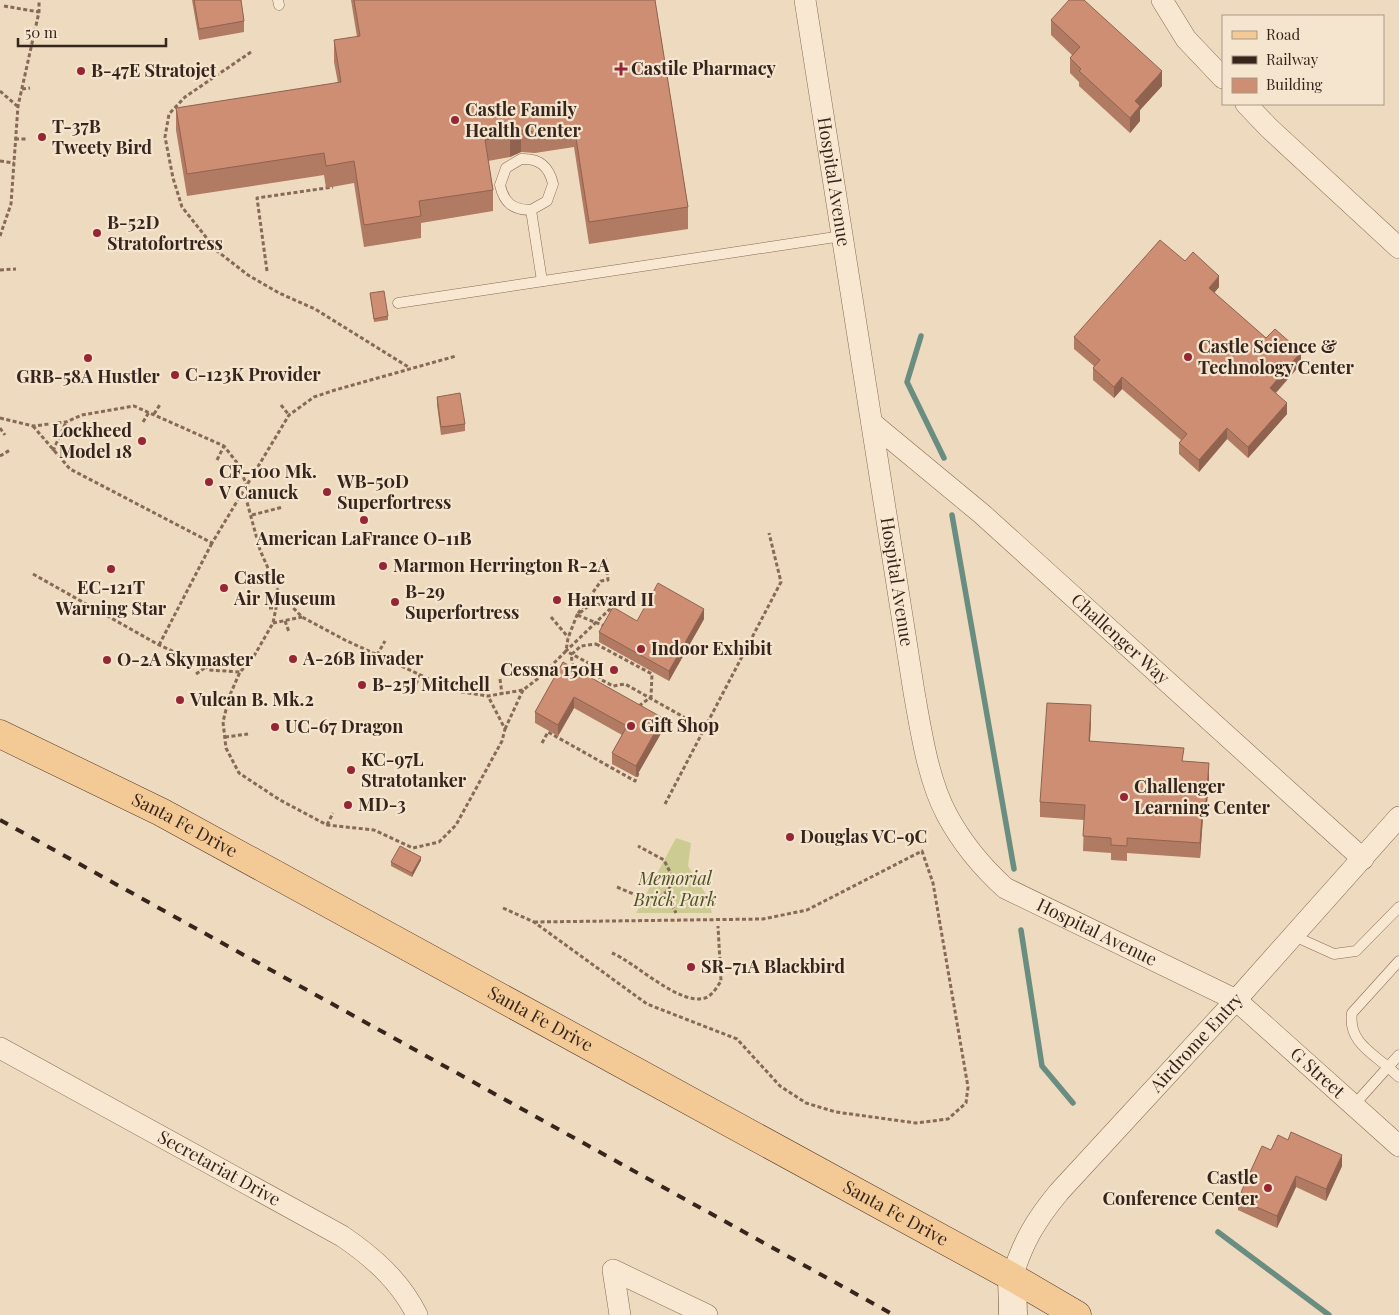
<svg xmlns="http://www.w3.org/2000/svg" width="1399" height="1315" font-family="'Playfair Display',serif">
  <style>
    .green { fill: #cccc92 }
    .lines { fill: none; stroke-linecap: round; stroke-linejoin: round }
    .stream { stroke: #698d80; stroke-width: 5.5 }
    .service-casing { stroke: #866a57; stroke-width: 11 }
    .minor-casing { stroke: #866a57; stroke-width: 22 }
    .secondary-casing { stroke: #684c3a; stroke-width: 29 }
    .primary-casing { stroke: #54392c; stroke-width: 29 }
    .path { stroke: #866a57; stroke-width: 3; stroke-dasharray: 4 2.5; stroke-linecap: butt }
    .service { stroke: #f9e8d1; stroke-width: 10 }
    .minor { stroke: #f9e8d1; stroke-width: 21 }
    .secondary { stroke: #f9e8d1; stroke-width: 28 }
    .primary { stroke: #f3ca95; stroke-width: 28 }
    .rail { stroke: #36251c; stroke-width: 4; stroke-dasharray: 9 9; stroke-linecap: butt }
    .wall { fill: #b07a63 }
    .shaded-wall { fill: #906350 }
    .building { fill: #cd8e73; stroke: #906350 }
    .poi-dot { fill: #962634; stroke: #f5e5ce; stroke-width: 2 }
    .labels { text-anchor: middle; stroke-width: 4.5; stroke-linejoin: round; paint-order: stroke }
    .poi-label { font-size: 18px; font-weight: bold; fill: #36251c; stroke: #f5e5ce; text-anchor: start }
    .street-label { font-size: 18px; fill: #36251c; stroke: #f5e5ce }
    .park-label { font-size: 18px; font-style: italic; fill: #4c5222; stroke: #f5e5ce }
  </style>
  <rect width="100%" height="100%" fill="#eedabe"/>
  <path class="green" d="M676,838L691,843L688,866L707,896L712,913H636Z"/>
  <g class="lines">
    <g class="stream">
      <path d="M921,336L907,382L944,458"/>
      <path d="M952,515L1014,869"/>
      <path d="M1021,930L1042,1066L1073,1103"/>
      <path d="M1218,1232L1329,1315"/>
    </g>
    <g class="service-casing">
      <g id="service">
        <path d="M278,0L279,5"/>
        <path d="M531,210C513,210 504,203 500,185L506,168L521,159C539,158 549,166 553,184L547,201L531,210L542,281"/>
        <path d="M398,303L842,236"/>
        <path d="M1294,936L1334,954L1356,951L1399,907"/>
        <path d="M1399,961L1352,1013C1348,1040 1370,1052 1388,1067L1399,1055"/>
        <path d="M1354,1105L1388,1067L1399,1077"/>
      </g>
    </g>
    <g class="minor-casing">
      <g id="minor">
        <path id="s1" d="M805,0L914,692C921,731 928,780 947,815C962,843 982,867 1005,888L1236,1000L1399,1146"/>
        <path d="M1162,0L1186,39L1223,78"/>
        <path d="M1246,104L1269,128L1399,248"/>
        <path id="s2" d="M872,423L982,514L1363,859"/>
        <path id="s3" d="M0,1048L342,1236C373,1257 400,1281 417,1315"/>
        <path id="s4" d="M1012,1277C1023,1242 1035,1221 1059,1192L1236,1000L1399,817"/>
        <path d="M620,1315L613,1270L707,1315"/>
      </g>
    </g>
    <g class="secondary-casing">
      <path id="secondary" d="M1012,1277L1013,1315"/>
    </g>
    <g class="primary-casing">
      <g id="primary">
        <path id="s5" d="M0,734L161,812L1012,1277L1077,1315"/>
      </g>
    </g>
    <g class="path">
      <path d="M4,6L39,12"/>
      <path d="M251,52L185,97L169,114L165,137L173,178L182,207L217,251L248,275L279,293L315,309L410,368"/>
      <path d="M22,89L30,88"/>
      <path d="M0,91L17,106"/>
      <path d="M15,139H27"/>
      <path d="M0,161L14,163"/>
      <path d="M0,236L11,204L18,106L39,12V0"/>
      <path d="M0,270L16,269"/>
      <path d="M267,271L257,198L333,187"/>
      <path d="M281,405L289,415"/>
      <path d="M154,414L161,403"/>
      <path d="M0,418L33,426L66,422L82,415L134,406L224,446L238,464L247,486V502L260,550L279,593L302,617L345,640L455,691L488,696L523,690L540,677L566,651L568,638L577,615L590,605L616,603"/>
      <path d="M143,422L149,412"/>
      <path d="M33,426L70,469L212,543L289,415L314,397L335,390L456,356"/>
      <path d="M0,428L5,435"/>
      <path d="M53,451L66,422"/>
      <path d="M0,456L10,450"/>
      <path d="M217,460L224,446"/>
      <path d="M252,515L283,507"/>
      <path d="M605,558L608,580L601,581L577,615L607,627"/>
      <path d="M33,574L159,645L206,666L209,670L240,672"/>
      <path d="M279,593L273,623L254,656L240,672L229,697L223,722L226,748L239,773L280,800L327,825L374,830L413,848L439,842L456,825L502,741L505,729L488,696"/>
      <path d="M269,608H276"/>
      <path d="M616,611L611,608L566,651L596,667L600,679L613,686L625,684L689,720L705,726"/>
      <path d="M551,617L568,637"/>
      <path d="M285,621L289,632"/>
      <path d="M273,623L302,617"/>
      <path d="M596,644L652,674L651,697L635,709C615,698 567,681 572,654L581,646Z"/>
      <path d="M159,645L212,543"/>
      <path d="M377,655L385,641"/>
      <path d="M367,664L371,652"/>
      <path d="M196,674L206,667"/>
      <path d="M500,679L502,694"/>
      <path d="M416,684L420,675"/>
      <path d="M505,729L523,690"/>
      <path d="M225,737L248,734"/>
      <path d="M542,743L548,732L635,781L638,773"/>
      <path d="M665,804L781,582L769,533"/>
      <path d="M327,825L333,813"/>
      <path d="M617,887L650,901C663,896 670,892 673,878L664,860L638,846"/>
      <path d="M666,893L676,913"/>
      <path d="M503,908L534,922L647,1004L737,1039L780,1086L806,1103L836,1112L916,1123L948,1119L966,1103L968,1087L933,883L922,851L807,910L763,919L534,922"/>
      <path d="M612,953C635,962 679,1006 705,998C712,996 717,987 721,981L718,926"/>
    </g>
    <use href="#service" class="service"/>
    <use href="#minor" class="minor"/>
    <use href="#secondary" class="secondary"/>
    <use href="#primary" class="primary"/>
    <path class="rail" d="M0,820L894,1315"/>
  </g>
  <g class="wall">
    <path d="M192,0H241L244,21V32L199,40Z"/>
    <path d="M351,0H655L688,207V229L589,244L574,147L535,153L521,152L510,157L488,161L493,190V211L421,223V238L364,247L354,183L326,188L324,175L187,196L176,130V108L338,83L334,62V40L357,37Z"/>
    <path d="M1051,20L1162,86L1140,110V121L1130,133L1079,86V82L1070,73V58L1072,55L1051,35Z"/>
    <path d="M1185,261L1219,287L1214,293L1266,338L1301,364L1276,393L1287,414L1248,458L1227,439L1199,472L1179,454V443L1181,440L1122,389L1114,398L1093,380V368L1094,366L1074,349V337Z"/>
    <path d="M370,293L388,316V320L374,322Z"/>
    <path d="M437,397L465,424V431L441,435L437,405Z"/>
    <path d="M704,619L669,681L599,642V632L637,621Z"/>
    <path d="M563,662L663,730L636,777L612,764V753L622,735L574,708L558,736L535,723V712Z"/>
    <path d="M1091,721L1090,741L1184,761L1209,778L1206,817H1203L1200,858L1127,853V861L1111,860V853L1083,851L1084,820L1040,817V802Z"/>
    <path d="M421,860L412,877L391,866V862Z"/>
    <path d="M1271,1150L1342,1166L1326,1201L1296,1187L1277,1228L1238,1210V1199Z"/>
  </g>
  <g class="shaded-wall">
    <path d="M1162,71V86L1140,110V121L1130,133V118L1135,101Z"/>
    <path d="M521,130V152L510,157V136Z"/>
    <path d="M1219,276V287L1209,299V288Z"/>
    <path d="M1301,352V364L1270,399V388Z"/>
    <path d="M1122,377V389L1114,398V387Z"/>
    <path d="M1287,403V414L1248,458V447Z"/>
    <path d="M1227,428V439L1199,472V460Z"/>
    <path d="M704,609V619L669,681V671Z"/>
    <path d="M574,697V708L558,736V725Z"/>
    <path d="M1091,705V721L1089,756V741Z"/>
    <path d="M663,718V730L636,777V766Z"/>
    <path d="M1209,763V778L1206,817V802Z"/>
    <path d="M1203,802V817L1200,858V843Z"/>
    <path d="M421,857V860L412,877V873Z"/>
    <path d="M1342,1155V1166L1326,1201V1189Z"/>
    <path d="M1296,1176V1187L1277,1228V1216Z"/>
  </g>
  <g class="building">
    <path d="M194,0H241L244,21L199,29Z"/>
    <path d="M354,0H655L688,207L589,222L574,125L535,132L521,130L510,136L485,140L493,190L419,201L421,216L364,225L354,161L326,166L324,153L187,174L176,108L341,82L334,40L360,36Z"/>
    <path d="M1069,0H1084L1162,71L1135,101L1140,106L1130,118L1079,71L1081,69L1070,58L1080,47L1051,20Z"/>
    <path d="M1160,240L1185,261L1193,252L1219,276L1209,288L1266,338L1275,329L1301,352L1270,388L1287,403L1248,447L1227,428L1199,460L1179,443L1187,434L1122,377L1114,387L1093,368L1100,360L1074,337Z"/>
    <path d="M384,291L388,316L374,319L370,293Z"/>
    <path d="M460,393L465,424L441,427L437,397Z"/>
    <path d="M658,583L704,609L669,671L599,632L613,607L637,621Z"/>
    <path d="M563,662L663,718L636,766L612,753L627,726L574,697L558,725L535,712Z"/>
    <path d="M1047,703L1091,705L1089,741L1184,748L1182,761L1209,763L1206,802H1203L1200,843L1127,838V846L1111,845V838L1083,836L1085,805L1040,802Z"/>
    <path d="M400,846L421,857L412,873L391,862Z"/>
    <path d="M1291,1132L1342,1155L1326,1189L1296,1176L1277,1216L1238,1199L1262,1146L1271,1150L1278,1135L1288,1140Z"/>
  </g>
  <g class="poi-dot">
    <path d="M618.5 61.5h5v5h5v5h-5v5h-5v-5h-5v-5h5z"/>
    <circle cx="81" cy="71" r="5"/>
    <circle cx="455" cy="120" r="5"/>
    <circle cx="42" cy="137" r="5"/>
    <circle cx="97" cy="233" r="5"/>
    <circle cx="1188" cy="357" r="5"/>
    <circle cx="88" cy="358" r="5"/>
    <circle cx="175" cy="375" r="5"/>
    <circle cx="142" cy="441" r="5"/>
    <circle cx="209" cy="482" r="5"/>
    <circle cx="327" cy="492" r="5"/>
    <circle cx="364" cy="520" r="5"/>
    <circle cx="383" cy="566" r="5"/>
    <circle cx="111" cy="569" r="5"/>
    <circle cx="224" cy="588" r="5"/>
    <circle cx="557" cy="600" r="5"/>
    <circle cx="395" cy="602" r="5"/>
    <circle cx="641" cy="649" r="5"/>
    <circle cx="293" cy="659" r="5"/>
    <circle cx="107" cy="660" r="5"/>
    <circle cx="614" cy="670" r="5"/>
    <circle cx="362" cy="685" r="5"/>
    <circle cx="180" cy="700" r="5"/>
    <circle cx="631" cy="726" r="5"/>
    <circle cx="275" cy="727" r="5"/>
    <circle cx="351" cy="770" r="5"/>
    <circle cx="1124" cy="797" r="5"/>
    <circle cx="348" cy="805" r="5"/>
    <circle cx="790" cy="837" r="5"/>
    <circle cx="691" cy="967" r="5"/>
    <circle cx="1268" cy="1188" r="5"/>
  </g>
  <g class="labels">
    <g class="poi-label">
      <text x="631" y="75">Castile Pharmacy</text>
      <text x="91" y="77">B-47E Stratojet</text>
      <text x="465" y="116">Castle Family<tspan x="465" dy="21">Health Center</tspan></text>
      <text x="52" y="133">T-37B<tspan x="52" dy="21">Tweety Bird</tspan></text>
      <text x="107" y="229">B-52D<tspan x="107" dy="21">Stratofortress</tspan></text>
      <text x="1198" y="353">Castle Science &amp;<tspan x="1198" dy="21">Technology Center</tspan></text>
      <text x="185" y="381">C-123K Provider</text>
      <text x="88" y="383" text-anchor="middle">GRB-58A Hustler</text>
      <text x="132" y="437" text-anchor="end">Lockheed<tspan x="132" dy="21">Model 18</tspan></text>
      <text x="219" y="478">CF-100 Mk.<tspan x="219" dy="21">V Canuck</tspan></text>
      <text x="337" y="488">WB-50D<tspan x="337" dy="21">Superfortress</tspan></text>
      <text x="364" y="545" text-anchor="middle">American LaFrance O-11B</text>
      <text x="393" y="572">Marmon Herrington R-2A</text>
      <text x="234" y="584">Castle<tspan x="234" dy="21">Air Museum</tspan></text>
      <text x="111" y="594" text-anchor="middle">EC-121T<tspan x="111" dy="21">Warning Star</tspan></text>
      <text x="405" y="598">B-29<tspan x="405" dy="21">Superfortress</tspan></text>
      <text x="567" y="606">Harvard II</text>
      <text x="651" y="655">Indoor Exhibit</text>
      <text x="303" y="665">A-26B Invader</text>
      <text x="117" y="666">O-2A Skymaster</text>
      <text x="604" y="676" text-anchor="end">Cessna 150H</text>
      <text x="372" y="691">B-25J Mitchell</text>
      <text x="190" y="706">Vulcan B. Mk.2</text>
      <text x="641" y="732">Gift Shop</text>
      <text x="285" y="733">UC-67 Dragon</text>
      <text x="361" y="766">KC-97L<tspan x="361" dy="21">Stratotanker</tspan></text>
      <text x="1134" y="793">Challenger<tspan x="1134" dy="21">Learning Center</tspan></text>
      <text x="358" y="811">MD-3</text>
      <text x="800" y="843">Douglas VC-9C</text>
      <text x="701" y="973">SR-71A Blackbird</text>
      <text x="1258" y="1184" text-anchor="end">Castle<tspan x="1258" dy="21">Conference Center</tspan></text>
    </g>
    <g class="street-label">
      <text dy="6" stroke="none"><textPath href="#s1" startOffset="184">Hospital Avenue</textPath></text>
      <text dy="6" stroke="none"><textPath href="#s1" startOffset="589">Hospital Avenue</textPath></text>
      <text dy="6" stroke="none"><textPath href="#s2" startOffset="329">Challenger Way</textPath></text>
      <text dy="6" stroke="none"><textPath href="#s5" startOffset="206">Santa Fe Drive</textPath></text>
      <text dy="6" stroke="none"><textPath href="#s1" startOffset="1024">Hospital Avenue</textPath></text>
      <text dy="6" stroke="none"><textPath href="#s5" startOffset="611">Santa Fe Drive</textPath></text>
      <text dy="6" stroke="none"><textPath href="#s4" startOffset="301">Airdrome Entry</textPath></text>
      <text dy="6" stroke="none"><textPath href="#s1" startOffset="1288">G Street</textPath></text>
      <text dy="6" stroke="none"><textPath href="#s3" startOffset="250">Secretariat Drive</textPath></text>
      <text dy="6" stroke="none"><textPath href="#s5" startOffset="1016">Santa Fe Drive</textPath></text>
    </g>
    <g class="park-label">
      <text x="675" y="885">Memorial<tspan x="675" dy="21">Brick Park</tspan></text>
    </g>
  </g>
  <rect x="1222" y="15" width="162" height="90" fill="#f5e5ce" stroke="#a99887"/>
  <rect x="1232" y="31" width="25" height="8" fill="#f3ca95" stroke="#a99887"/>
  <text x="1266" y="40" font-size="15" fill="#36251c">Road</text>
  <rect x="1232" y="56" width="25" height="8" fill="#36251c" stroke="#a99887"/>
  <text x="1266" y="65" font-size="15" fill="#36251c">Railway</text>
  <rect x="1232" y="78" width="25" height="15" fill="#cd8e73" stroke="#a99887"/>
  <text x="1266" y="90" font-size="15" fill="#36251c">Building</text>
  <path d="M18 38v8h148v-8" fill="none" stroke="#36251c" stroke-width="2.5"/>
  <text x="25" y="38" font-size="15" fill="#36251c" stroke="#f5e5ce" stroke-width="4" paint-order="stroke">50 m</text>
</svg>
